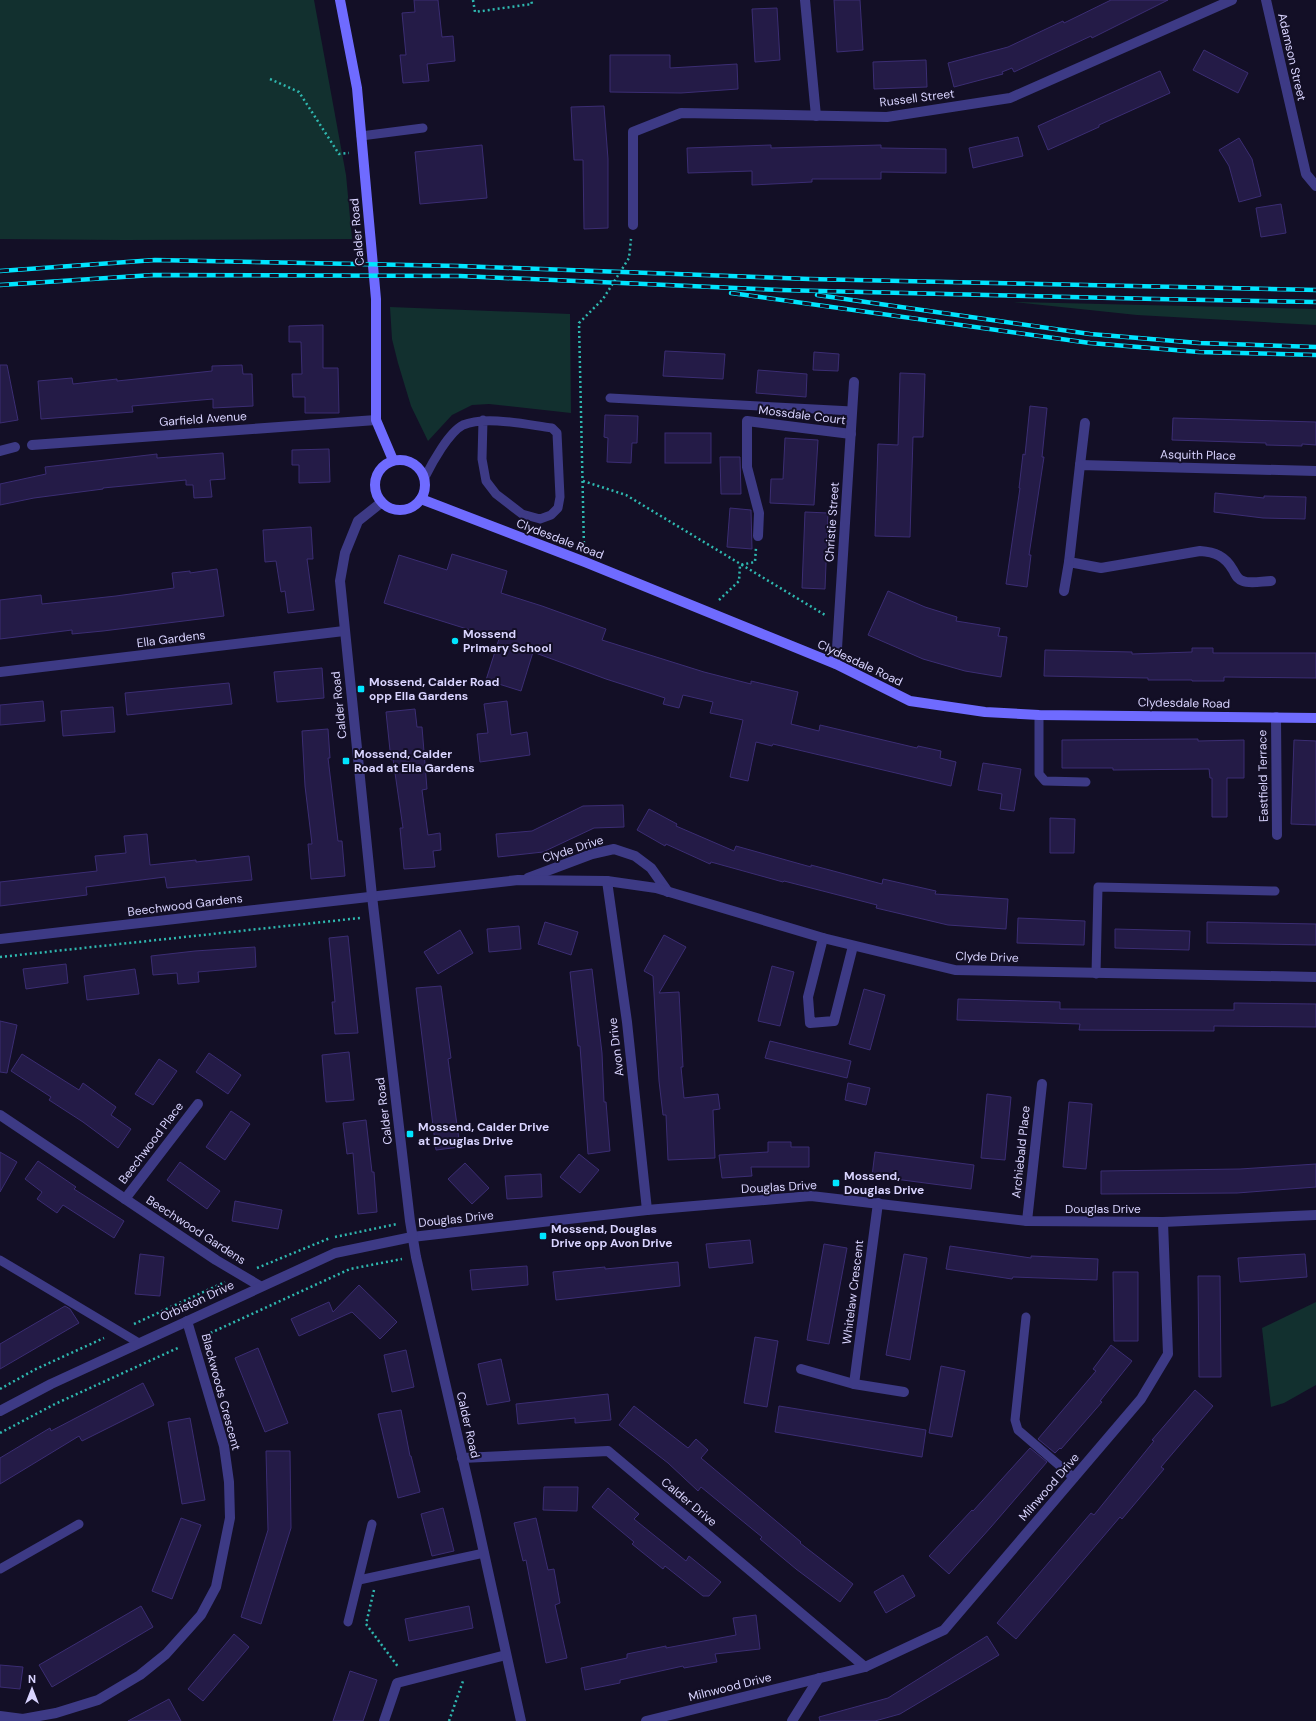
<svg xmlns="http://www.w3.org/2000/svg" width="1316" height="1721" font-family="'DM Sans',sans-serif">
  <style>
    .green { fill: #12302f }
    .building { fill: #241b47; stroke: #3b2d73 }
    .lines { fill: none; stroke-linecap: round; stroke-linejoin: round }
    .path { stroke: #2fb8b0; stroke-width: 2.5; stroke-dasharray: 2 3; stroke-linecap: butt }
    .service { stroke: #3d3a85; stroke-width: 9 }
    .minor { stroke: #3d3a85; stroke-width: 10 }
    .tertiary { stroke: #3d3a85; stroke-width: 10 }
    .secondary { stroke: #6f6bff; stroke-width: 10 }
    .rail-casing { stroke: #00e5ff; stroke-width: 4.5 }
    .rail { stroke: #130f26; stroke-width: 3; stroke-dasharray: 9; stroke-linecap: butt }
    .poi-dot { fill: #00e5ff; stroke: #130f26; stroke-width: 1.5 }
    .labels { text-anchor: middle; stroke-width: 4; stroke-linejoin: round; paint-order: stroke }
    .street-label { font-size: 12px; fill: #d9d4ff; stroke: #130f26 }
    .poi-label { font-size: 12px; font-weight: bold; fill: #d9d4ff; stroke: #130f26; text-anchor: start }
  </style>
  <rect width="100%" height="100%" fill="#130f26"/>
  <g class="green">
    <path d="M0,0H314L346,175L352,239L124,240L0,239Z"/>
    <path d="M1014,302L1316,309V325L1137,315Z"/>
    <path d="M390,307L570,314L571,413L489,404L472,405L452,415L428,441L411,406L398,363L392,339Z"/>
    <path d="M1316,1302V1385L1284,1403L1271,1407L1262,1328Z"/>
  </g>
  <g class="building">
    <path d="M414,0H438L442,37L453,36L455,61L427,64L429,81L403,83L400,55H406L402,13L415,12Z"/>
    <path d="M834,0H860L863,50L837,52Z"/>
    <path d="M1111,0H1168L1092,38L1091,36L1014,72L1012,68L1002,72L1003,74L954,87L948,63L1008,47L1063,21L1064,23Z"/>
    <path d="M777,8L780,60L755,62L752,9Z"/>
    <path d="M1204,50L1248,73L1238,93L1193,70Z"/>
    <path d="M610,55H670V68L737,64L738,89L681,93L610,92Z"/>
    <path d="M926,60L927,87L874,89L873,62Z"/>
    <path d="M1160,71L1170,93L1099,125V127L1048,150L1038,126Z"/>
    <path d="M604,106L608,159V228L584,229L583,160H574L571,107Z"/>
    <path d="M1018,137L1023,156L973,168L969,148Z"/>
    <path d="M1239,138L1252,159L1261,196L1239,202L1229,166L1219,150Z"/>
    <path d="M482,145L487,198L420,204L415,152Z"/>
    <path d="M771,145V148L881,145V148L946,149V173L881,172V179H812V182L752,185V171L688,173L687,148Z"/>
    <path d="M1281,204L1286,233L1261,237L1256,208Z"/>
    <path d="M323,325V368H338L339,413H305V397H293L292,374H302L301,342H289V326Z"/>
    <path d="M665,351L725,354L723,379L663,376Z"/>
    <path d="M814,352L839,354L838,371L813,370Z"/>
    <path d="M0,365H7L18,420L0,423Z"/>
    <path d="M242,365L243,374H252L253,406L213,408V399L132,406L133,412L41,419L38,381L72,378L73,384L117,379V381L212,371V366Z"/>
    <path d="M758,370L807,374L806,397L756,393Z"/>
    <path d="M900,373L925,374L923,437H913L910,537L875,536L878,444L898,445Z"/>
    <path d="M1030,406L1047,408L1042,457H1044L1029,555H1031L1027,587L1006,584L1020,488H1019L1023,454L1025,455Z"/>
    <path d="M605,415L638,416L637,443H632L631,463L607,462L608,438L604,437Z"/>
    <path d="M1173,418L1316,422V445L1302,444V446L1266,445V443L1172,440Z"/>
    <rect x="665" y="433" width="46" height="30"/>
    <path d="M785,438L818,440L814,505L770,503L771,479H783Z"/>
    <path d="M329,449L330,482L299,483V465H292V450Z"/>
    <path d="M223,453L225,479L210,480L212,497L194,498L193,485H186V480L103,488V489L34,498L0,505V484L46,474L45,467L157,454V458Z"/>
    <path d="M720,457H740L741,494H721Z"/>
    <path d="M1215,493L1264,498V496L1306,497L1305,519L1263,518L1214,512Z"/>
    <path d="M730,508L751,510L752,549L727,547Z"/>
    <path d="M805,512L828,513L825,589L802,588Z"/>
    <path d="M311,527L313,559H307L314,610L288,613L285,591L281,592L276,561L265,562L263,530Z"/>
    <path d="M452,554L507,571L501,593L542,606L606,629L602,640L704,672L751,684V681L798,692L791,724L819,731L820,725L917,748L918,746L941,751L940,758L956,762L951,786L773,744L772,746L756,742L748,781L730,777L743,720L710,713L713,702L683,695L679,708L663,704L665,698L606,679L533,652L521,691L486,680L499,639L384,603L399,555L447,570Z"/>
    <path d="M217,569L224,616L103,631L72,634V630L0,639V600L41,595L42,604L116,596L174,588L172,573L190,571V573Z"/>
    <path d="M888,591L925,607L957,617L956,621L1000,628L998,636L1007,637L1001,677L965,671L923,659L868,635Z"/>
    <path d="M1192,648H1213V653H1316V678L1224,677V681H1192V680H1148V678L1044,676L1045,650L1132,652V654L1192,652Z"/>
    <path d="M322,668L324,698L277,702L274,672Z"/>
    <path d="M229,683L232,704L127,715L125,693Z"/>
    <path d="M43,701L45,721L0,725V705Z"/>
    <path d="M507,701L511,735L527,732L530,755L480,762L477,734L488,733L484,704Z"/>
    <path d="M113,707L115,732L63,736L61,711Z"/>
    <path d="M415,709L417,727H422L427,789L422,790L428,835L440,833L441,850L433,851L435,867L404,869L400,828H403L393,759L391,760L386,712Z"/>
    <path d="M328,729L330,758H328L338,841H342L345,876L311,879L308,844H312L305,786L302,731Z"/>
    <path d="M1198,739V741L1244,740V778H1227V817H1212V778H1210L1209,769L1113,770V768H1062V740Z"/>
    <path d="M1294,740L1316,741V825L1291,824Z"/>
    <path d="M983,763L1021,769L1014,811L1000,809L1002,794L978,790Z"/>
    <path d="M623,805L624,827L594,828L543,852L498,857L496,834L532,831L583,806Z"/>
    <path d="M649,809L677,824L676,826L734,851L736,846L811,867V865L882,884L883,879L936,891L935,894L1008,899L1006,929L948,925L876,908L877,905L784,881L783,882L711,862L710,864L666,844L665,846L637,830Z"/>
    <path d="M1050,818L1075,819L1074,853H1050Z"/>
    <path d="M147,834L150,865L196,860V862L249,856L252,880L167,888L165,877L86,887L87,895L0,906V882L97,871L95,856L126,853L124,836Z"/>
    <path d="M1018,918L1085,921L1084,945L1017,943Z"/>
    <path d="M545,922L578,932L571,955L538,944Z"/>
    <path d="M1207,922L1316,924V945L1207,943Z"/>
    <path d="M519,926L521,949L489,952L487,929Z"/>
    <path d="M1115,929L1190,931L1189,950L1115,948Z"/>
    <path d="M460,930L473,953L438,974L424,952Z"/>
    <path d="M664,935L686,947L659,993L679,992L683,1067H681L684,1098L718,1094L720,1109L713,1110L715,1158L668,1160L666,1115H663L659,1081L653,976L644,971Z"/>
    <path d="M348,936L358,1033L335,1034L332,1002H335L329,938Z"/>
    <path d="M255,947L256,967L198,972L199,982L178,984L177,973L153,975L151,956L195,951Z"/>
    <path d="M66,964L68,983L26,989L23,969Z"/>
    <path d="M772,966L794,972L780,1026L758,1021Z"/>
    <path d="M135,969L139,994L87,1000L84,976Z"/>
    <path d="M592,969L602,1053L604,1102H606L610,1151L588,1154L580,1046H578L570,972Z"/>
    <path d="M441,986L451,1058L448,1059L460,1147L436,1150L416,988Z"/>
    <path d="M864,989L885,995L870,1050L849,1044Z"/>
    <path d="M958,999L1060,1002V1009L1234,1010V1003L1316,1004V1027L1214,1026V1031L1079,1030L1080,1024L957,1020Z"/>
    <path d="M0,1021L17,1025L7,1073L0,1072Z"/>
    <path d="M770,1041L851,1061L847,1078L765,1058Z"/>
    <path d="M349,1052L354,1100L326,1102L322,1055Z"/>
    <path d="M209,1053L241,1075L228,1094L196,1072Z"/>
    <path d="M22,1054L79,1090L83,1083L116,1107L111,1115L131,1129L118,1148L83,1122L49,1100L51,1097L11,1071Z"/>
    <path d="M159,1059L177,1071L153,1105L135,1094Z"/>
    <path d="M848,1083L870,1088L866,1105L845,1100Z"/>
    <path d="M987,1094L1011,1097L1005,1160L981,1158Z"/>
    <path d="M1069,1102L1092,1104L1086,1169L1063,1167Z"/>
    <path d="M231,1111L250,1124L225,1160L206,1147Z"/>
    <path d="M366,1120L372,1172H374L377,1212L358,1214L353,1153L347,1154L343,1123Z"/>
    <path d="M768,1142H791V1147H809V1167H751L752,1176L722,1178L719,1155L768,1152Z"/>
    <path d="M0,1152L17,1162L0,1192Z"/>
    <path d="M875,1152L974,1165L971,1189L872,1176Z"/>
    <path d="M579,1154L599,1170L580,1193L560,1177Z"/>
    <path d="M38,1161L76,1187L74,1189L124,1221L114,1238L63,1205L57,1213L37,1199L42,1192L25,1179Z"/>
    <path d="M180,1162L220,1191L207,1209L167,1180Z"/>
    <path d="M465,1163L489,1188L472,1204L448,1179Z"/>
    <path d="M1316,1164V1187L1237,1193L1101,1194V1171L1240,1169Z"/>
    <path d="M541,1174L542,1197L507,1199L505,1176Z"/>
    <path d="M235,1201L282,1210L278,1229L232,1221Z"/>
    <path d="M750,1240L753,1263L709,1268L706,1244Z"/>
    <path d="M824,1244L847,1248L829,1344L807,1340Z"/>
    <path d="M950,1246L1031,1258V1256L1098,1259L1097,1280L1013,1277L1012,1279L946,1269Z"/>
    <path d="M140,1254L164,1257L160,1296L135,1294Z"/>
    <path d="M904,1254L927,1258L910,1360L886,1355Z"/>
    <path d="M1305,1254L1307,1277L1240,1282L1238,1258Z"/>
    <path d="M678,1262L680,1286L556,1300L553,1272L605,1267V1269Z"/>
    <path d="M527,1266L528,1285L472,1290L470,1270Z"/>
    <path d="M1113,1272H1138V1341H1114Z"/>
    <path d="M1198,1276H1220L1221,1377H1199Z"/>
    <path d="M359,1285L397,1322L380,1339L352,1312L299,1336L291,1319L329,1302L333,1312Z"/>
    <path d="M65,1306L70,1309L79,1323L0,1369V1344Z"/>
    <path d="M755,1337L778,1341L767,1407L744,1403Z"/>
    <path d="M1111,1345L1132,1361L1100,1401L1102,1402L1061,1449L1060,1448L1055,1453L1038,1439L1096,1371L1093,1369Z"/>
    <path d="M258,1348L288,1423L265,1432L235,1358Z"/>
    <path d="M406,1350L414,1387L392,1392L384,1355Z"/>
    <path d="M501,1359L510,1401L487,1405L478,1364Z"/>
    <path d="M941,1366L965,1371L952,1437L929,1433Z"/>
    <path d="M143,1383L154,1405L82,1441L79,1436L0,1484V1458L50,1428L51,1431Z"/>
    <path d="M1195,1390L1213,1406L1161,1467L1164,1469L1122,1519L1120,1517L1016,1639L997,1623L1091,1513L1094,1515L1154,1441L1152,1440Z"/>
    <path d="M608,1394L611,1420L575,1423V1418L518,1424L516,1404Z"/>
    <path d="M634,1406L688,1448L696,1439L708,1450L701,1458L801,1542L800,1543L853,1584L840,1602L796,1569L760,1539L762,1537L701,1487L698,1491L668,1463L619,1425Z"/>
    <path d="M779,1406L926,1430L922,1457L775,1432Z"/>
    <path d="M401,1410L410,1456H411L420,1492L398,1498L378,1414Z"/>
    <path d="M190,1418L205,1500L182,1504L168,1422Z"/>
    <path d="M1030,1448L1047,1462L991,1527L949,1574L929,1556L972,1510L973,1511Z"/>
    <path d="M266,1451H290L291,1528L261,1624L241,1617L268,1530Z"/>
    <path d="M544,1487H578L577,1511L543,1510Z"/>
    <path d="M608,1488L639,1514L634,1519L686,1561L689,1556L721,1582L709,1596H703L665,1566L663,1569L632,1544L634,1542L592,1507Z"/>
    <path d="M443,1508L454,1551L432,1556L421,1514Z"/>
    <path d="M181,1518L201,1525L172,1599L152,1591Z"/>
    <path d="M536,1518L548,1570L554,1569L560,1603L555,1605L567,1658L546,1663L526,1560L523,1561L514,1523Z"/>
    <path d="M903,1575L915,1596L886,1613L874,1592Z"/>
    <path d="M141,1606L153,1627L52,1687L39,1665Z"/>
    <path d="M469,1606L473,1628L409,1641L405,1619Z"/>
    <path d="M756,1615L760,1649L715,1654L717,1662L684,1668L683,1666L620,1680V1683L585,1690L581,1668L627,1658V1654L666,1646V1648L736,1635L733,1618Z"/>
    <path d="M234,1634L249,1647L203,1701L188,1689Z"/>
    <path d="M987,1636L999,1655L900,1714L875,1721H820L819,1717L888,1698Z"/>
    <path d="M0,1665L23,1667L20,1689L0,1687Z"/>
    <path d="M350,1671L377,1680L363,1721H333Z"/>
    <path d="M169,1699L181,1721H128Z"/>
  </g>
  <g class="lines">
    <g class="path">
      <path d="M473,0L475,12L532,4L531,0"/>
      <path d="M270,79L299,92L339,154L349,153"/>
      <path d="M583,481L626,495L825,615"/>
      <path d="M584,548L579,323L603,299L629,258L631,239"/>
      <path d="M719,600L739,581L740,565L755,562L756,548"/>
      <path d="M0,957L360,918"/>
      <path d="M335,1237L397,1224"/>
      <path d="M257,1268L330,1238"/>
      <path d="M134,1324L225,1282"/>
      <path d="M206,1335L350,1269L402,1259"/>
      <path d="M0,1389L36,1369L104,1338"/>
      <path d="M0,1433L55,1404L180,1347"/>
      <path d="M374,1590L366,1624L399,1668"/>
      <path d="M449,1721L463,1681"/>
    </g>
    <g class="service">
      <path d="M361,136L423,128"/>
      <path d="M610,398L852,411"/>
      <path d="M425,477C432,463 449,432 463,425C486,415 528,425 552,428L557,433L560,497L558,508L551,515L540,519L522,514L496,494L486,481L482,459L483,420"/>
      <path d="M1039,715V774L1045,781L1086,782"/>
      <path d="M1096,974L1098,887L1275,891"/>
      <path d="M0,1260L139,1343"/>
      <path d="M1026,1317L1015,1420L1018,1430L1074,1478"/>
      <path d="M0,1569L79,1524"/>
      <path d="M359,1580L484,1553"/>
      <path d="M348,1622L372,1524"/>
    </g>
    <g class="minor">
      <path d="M805,0L816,116"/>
      <path d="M1266,0L1306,174L1316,186"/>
      <path d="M633,225V132L681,113L887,117L1010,98L1232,0"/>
      <path d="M32,445L376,420"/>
      <path d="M0,451L15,447"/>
      <path d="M1080,465L1085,423"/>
      <path d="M758,536L759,513L747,467V421L851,434"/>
      <path d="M1271,581C1263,581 1250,584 1243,581C1237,579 1236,575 1233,570C1225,556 1215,552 1200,551L1101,568L1069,562L1080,465L1316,471"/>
      <path d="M1064,591L1069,562"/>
      <path d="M836,664L854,382"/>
      <path d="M0,672L344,631"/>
      <path d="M1276,717L1277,835"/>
      <path d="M528,878L592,854L614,849L635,856L651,868L668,892"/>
      <path d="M607,881L627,1022L647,1210"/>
      <path d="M823,938L808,997L810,1023L834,1021L853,946"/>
      <path d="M0,939L518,880L607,881L656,888L823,938L955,970L1316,977"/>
      <path d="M0,1115L216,1260L260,1286"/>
      <path d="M125,1199L198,1104"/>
      <path d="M1027,1221L1042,1084"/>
      <path d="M801,1369L854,1384L904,1392"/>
      <path d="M854,1384L878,1203"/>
      <path d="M0,1411L51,1384L335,1253L412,1237L647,1210L811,1196L1027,1221L1163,1222L1316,1215"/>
      <path d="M462,1458L608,1451L865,1667"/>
      <path d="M0,1716L23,1719L56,1713L98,1700L140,1675L166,1654L201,1615L216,1587L230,1518L229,1482L224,1446L187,1321"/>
      <path d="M384,1721L397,1683L506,1655"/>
      <path d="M646,1721L865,1667L944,1630L1141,1399L1168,1354L1163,1222"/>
      <path d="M792,1721L819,1678"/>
    </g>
    <path class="tertiary" d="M382,502L358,521L345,553L340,581L372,896L410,1221L416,1257L475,1512L521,1721"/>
    <g class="secondary">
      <path d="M340,0L357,88L376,299V420L393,460"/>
      <circle cx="400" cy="485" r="25"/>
      <path d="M421,499L585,562L836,664L910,701L985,712L1039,715L1316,718"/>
    </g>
    <g class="rail-casing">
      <g id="rail">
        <path d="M0,271L155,260L459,266L809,279L1316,290"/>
        <path d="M0,285L153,275L460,276L780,290L1156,299L1316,302"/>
        <path d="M731,293L1090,343L1199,352L1316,355"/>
        <path d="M817,295L1090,334L1199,343L1316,347"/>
      </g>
    </g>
    <use href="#rail" class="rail"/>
  </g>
  <g class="poi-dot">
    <circle cx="455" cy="641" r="4"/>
    <rect x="357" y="685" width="8" height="8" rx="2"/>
    <rect x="342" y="757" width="8" height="8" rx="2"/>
    <rect x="406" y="1130" width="8" height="8" rx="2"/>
    <rect x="832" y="1179" width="8" height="8" rx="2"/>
    <rect x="539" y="1232" width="8" height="8" rx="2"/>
  </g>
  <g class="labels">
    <g class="street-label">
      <text transform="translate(1292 57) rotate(77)" y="4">Adamson Street</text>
      <text transform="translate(917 98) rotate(-7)" y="4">Russell Street</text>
      <text transform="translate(357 232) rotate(-95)" y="4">Calder Road</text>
      <text transform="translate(802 415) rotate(7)" y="4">Mossdale Court</text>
      <text transform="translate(203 419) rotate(-4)" y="4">Garfield Avenue</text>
      <text transform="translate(1198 455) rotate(1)" y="4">Asquith Place</text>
      <text transform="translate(832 522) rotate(-86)" y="4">Christie Street</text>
      <text transform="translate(560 539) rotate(21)" y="4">Clydesdale Road</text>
      <text transform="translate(171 639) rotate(-7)" y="4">Ella Gardens</text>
      <text transform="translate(860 663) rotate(25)" y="4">Clydesdale Road</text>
      <text transform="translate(1184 703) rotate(1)" y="4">Clydesdale Road</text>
      <text transform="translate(339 705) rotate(-96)" y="4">Calder Road</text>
      <text transform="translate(1263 776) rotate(-91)" y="4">Eastfield Terrace</text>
      <text transform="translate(573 849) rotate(-18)" y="4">Clyde Drive</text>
      <text transform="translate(185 905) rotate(-7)" y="4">Beechwood Gardens</text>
      <text transform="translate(987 957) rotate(2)" y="4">Clyde Drive</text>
      <text transform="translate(616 1047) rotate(-97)" y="4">Avon Drive</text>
      <text transform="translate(384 1111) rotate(-97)" y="4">Calder Road</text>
      <text transform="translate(151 1143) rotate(-53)" y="4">Beechwood Place</text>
      <text transform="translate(1021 1152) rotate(-84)" y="4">Archiebald Place</text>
      <text transform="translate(779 1187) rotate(-3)" y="4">Douglas Drive</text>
      <text x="1103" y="1213">Douglas Drive</text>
      <text transform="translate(456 1219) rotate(-6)" y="4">Douglas Drive</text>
      <text transform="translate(196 1230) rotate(33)" y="4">Beechwood Gardens</text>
      <text transform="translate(853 1292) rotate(-83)" y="4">Whitelaw Crescent</text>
      <text transform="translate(197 1301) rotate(-25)" y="4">Orbiston Drive</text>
      <text transform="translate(221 1392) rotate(75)" y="4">Blackwoods Crescent</text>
      <text transform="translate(468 1425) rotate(77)" y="4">Calder Road</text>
      <text transform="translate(1049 1487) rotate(-49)" y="4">Milnwood Drive</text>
      <text transform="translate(689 1502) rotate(40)" y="4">Calder Drive</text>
      <text transform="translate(730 1687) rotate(-14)" y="4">Milnwood Drive</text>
    </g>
    <g class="poi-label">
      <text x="463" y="638">Mossend<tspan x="463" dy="14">Primary School</tspan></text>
      <text x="369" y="686">Mossend, Calder Road<tspan x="369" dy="14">opp Ella Gardens</tspan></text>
      <text x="354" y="758">Mossend, Calder<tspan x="354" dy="14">Road at Ella Gardens</tspan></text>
      <text x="418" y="1131">Mossend, Calder Drive<tspan x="418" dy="14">at Douglas Drive</tspan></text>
      <text x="844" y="1180">Mossend,<tspan x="844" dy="14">Douglas Drive</tspan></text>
      <text x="551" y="1233">Mossend, Douglas<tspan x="551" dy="14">Drive opp Avon Drive</tspan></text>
    </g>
  </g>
  <g transform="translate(32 1689)" stroke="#130f26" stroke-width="3" paint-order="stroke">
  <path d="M0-3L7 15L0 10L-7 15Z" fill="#d9d4ff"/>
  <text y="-6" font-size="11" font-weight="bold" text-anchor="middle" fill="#d9d4ff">N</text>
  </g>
</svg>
